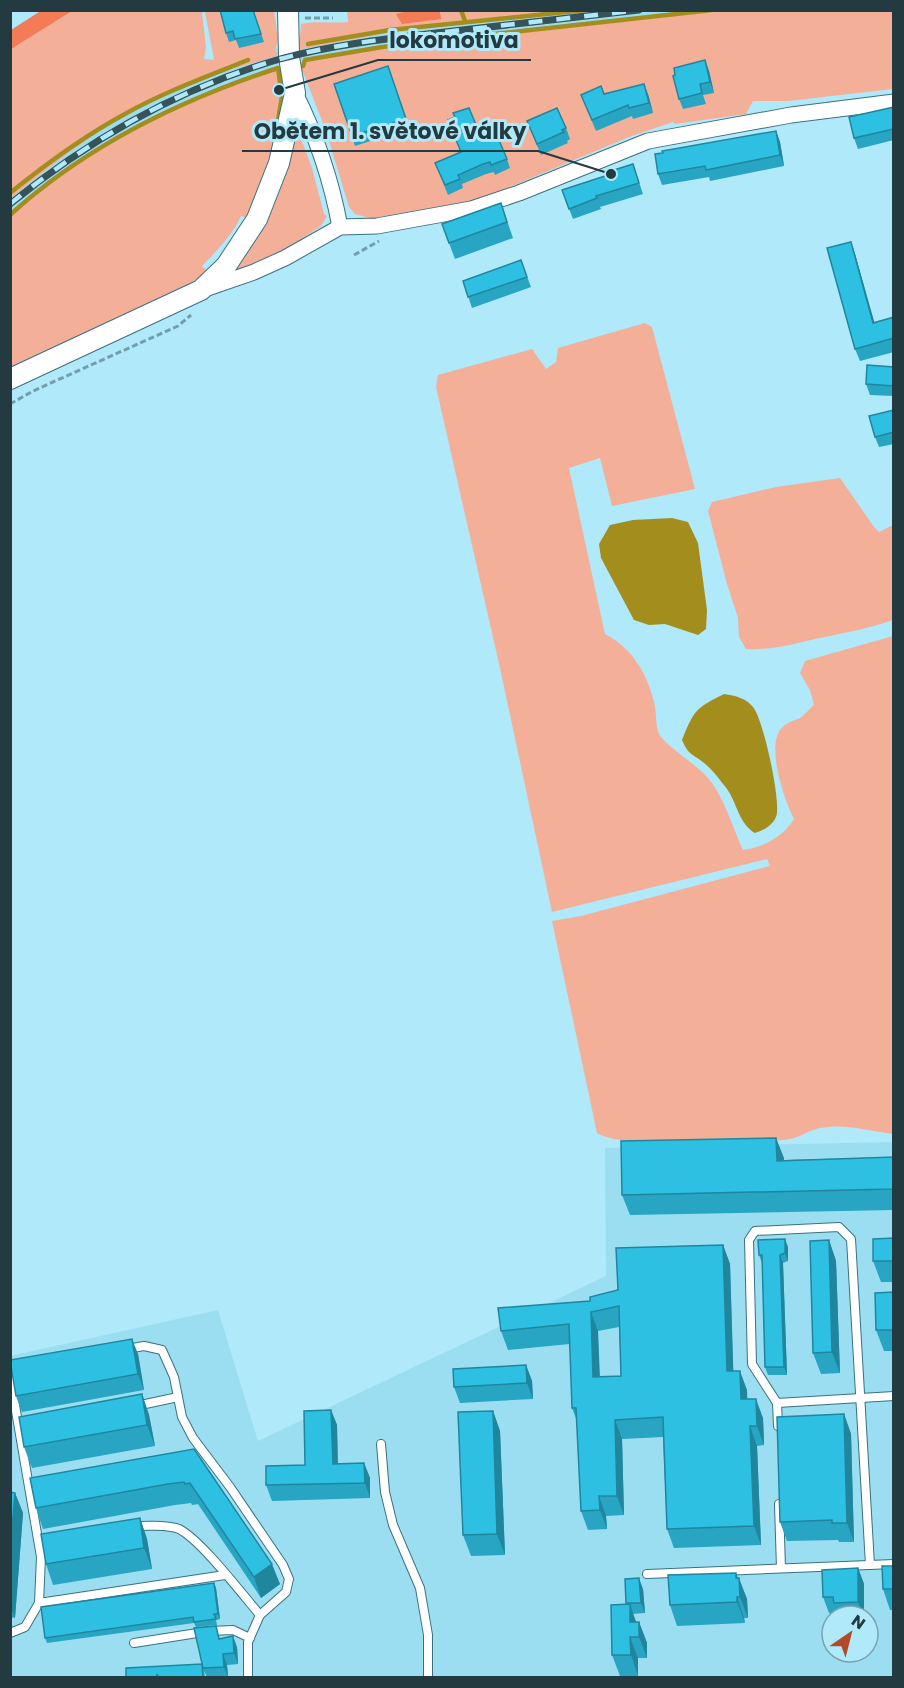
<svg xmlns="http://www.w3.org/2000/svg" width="904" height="1688" font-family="Poppins,sans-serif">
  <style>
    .built { fill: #9bdef2; fill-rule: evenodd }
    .green { fill: #f4af99 }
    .forest { fill: #f37b55 }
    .water { fill: #a38e1d }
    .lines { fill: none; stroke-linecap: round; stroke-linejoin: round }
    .stream { stroke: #a38e1d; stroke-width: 4.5 }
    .service-casing { stroke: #3a7180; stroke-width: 10 }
    .minor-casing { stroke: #3a7180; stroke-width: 17 }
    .tertiary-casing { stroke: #3a7180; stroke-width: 22 }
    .path { stroke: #739eaa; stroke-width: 3; stroke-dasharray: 6 3; stroke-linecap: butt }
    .service { stroke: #fff; stroke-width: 8 }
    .minor { stroke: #fff; stroke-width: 15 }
    .tertiary { stroke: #fff; stroke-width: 20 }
    .rail-casing { stroke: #36525a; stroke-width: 7 }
    .rail { stroke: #b0e9fa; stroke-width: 4.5; stroke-dasharray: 14; stroke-linecap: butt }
    .wall { fill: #27a5c2; fill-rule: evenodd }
    .shaded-wall { fill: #20869e }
    .building { fill: #2dc0e2; stroke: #20869e; stroke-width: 1.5; fill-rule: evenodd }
    .leader { fill: none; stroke: #233a41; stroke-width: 2 }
    .callout-dot { fill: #233a41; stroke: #b0e9fa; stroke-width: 2 }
    .callout-label { font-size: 22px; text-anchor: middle; font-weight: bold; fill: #233a41; stroke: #b0e9fa; stroke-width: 6; stroke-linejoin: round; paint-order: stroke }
  </style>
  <rect width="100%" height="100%" fill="#b0e9fa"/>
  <g class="built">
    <path d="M522,11H761L314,64L11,221V187L121,111L227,63L308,39Z"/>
    <path d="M893,1142V1677H11L10,1356L218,1310L258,1441L606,1276L605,1148ZM832,1616H868V1652H832Z"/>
  </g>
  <g class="green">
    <path d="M211,10H274L278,40L275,51L279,55C245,66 211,74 179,87C116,114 63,156 11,198L10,49L72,11H205L202,13L206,47L204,59L214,60L213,54L205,12Z"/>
    <path d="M347,11H412L396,14H441L440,11H598L397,31L296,50L295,38H300L301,24C316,20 332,24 348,22Z"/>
    <path d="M715,11H893V89L788,101H753L746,114L675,124L673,122L629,137L472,203L453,208L370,218L355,214L349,207L326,131L303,72L299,73L297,64L344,52L382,47Z"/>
    <path d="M282,67C292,119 266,170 250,219L241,216C232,236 217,250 202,266L207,271L194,281L155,303L11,370V215C48,184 87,153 130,130C178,103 229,84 282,67Z"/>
    <path d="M299,133L312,168L324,214L327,216L321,226L269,260L236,273L232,270Z"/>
    <path d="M645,323L652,327L695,489L612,506L600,458L569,468L605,634C632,648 647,673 654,702C657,712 655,725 659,734C666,746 697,765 707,777C723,794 733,828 743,850C764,847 783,837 794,819C784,799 767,749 780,730C785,723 793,721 800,718C805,715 809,709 814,705L810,690L800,673L805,661L893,636V1134C870,1131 844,1123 820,1128C810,1130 800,1137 790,1139C758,1144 619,1149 597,1133L552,921L581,916L770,866L767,859L552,912L500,668L436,387L438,375L532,349L546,369L556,362L558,348Z"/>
    <path d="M840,478L874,527L879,532L893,525V620C871,628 848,632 825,637C799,642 773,651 746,649L739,637L738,618L727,584L708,511L712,502L776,487Z"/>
  </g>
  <g class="forest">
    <path d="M42,10L72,11L11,49V30Z"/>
    <path d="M412,10L440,11L441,19L402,24L396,14Z"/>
  </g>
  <g class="water">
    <path d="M672,518L688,522L698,543L707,610L706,629L698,635L665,624L649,625L634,620L601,558L599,544L610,525L633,520Z"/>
    <path d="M724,694C736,696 746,698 753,707C763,718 782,804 776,817C772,826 764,830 755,833C739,824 737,803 727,789C720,780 713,770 704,763C692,753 689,756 682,740C694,710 696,708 724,694Z"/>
  </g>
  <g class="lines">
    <g class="stream">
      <path d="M461,10L465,21"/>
      <path d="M466,37L712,10"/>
      <path d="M308,44L390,30L585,10"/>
      <path d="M303,66L305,60L382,47L466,37"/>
      <path d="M10,193C46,164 84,136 125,114C164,92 206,77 248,60"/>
      <path d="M10,215C87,145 180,100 278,68L282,97L276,132"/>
    </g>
    <g class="service-casing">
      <g id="service">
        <path d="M127,1349L144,1346L162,1350L174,1377L182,1417L193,1438L230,1487L283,1565L289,1579L286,1592L260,1615L248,1642V1678"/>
        <path d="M10,1376L41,1557L39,1603L25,1627L10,1633"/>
        <path d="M777,1403L894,1396"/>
        <path d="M136,1406L178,1397"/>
        <path d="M778,1426L777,1403L752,1364L749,1240L755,1231L839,1227L851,1239L870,1565"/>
        <path d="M381,1444L385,1492L393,1525L420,1588L428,1635V1678"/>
        <path d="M779,1504L781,1568"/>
        <path d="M132,1527C142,1525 170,1525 179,1529C201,1540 242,1594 260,1615"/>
        <path d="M647,1574L894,1564"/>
        <path d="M39,1603L225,1575"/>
        <path d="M134,1643L210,1631L233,1630L250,1638"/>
      </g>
    </g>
    <g class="minor-casing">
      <g id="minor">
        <path d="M295,93C317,137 331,178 340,227"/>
        <path d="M205,289L254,272L285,258L340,227L377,226L471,209L519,193L648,141L791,115L894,102"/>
      </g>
    </g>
    <g class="tertiary-casing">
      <path id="tertiary" d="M10,379L201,290L226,266L257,219L279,163L295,93L289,57L288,10"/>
    </g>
    <g class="path">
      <path d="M305,18H333"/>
      <path d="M354,255L379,241"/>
      <path d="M10,404L33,391L178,326L191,315"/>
    </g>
    <use href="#service" class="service"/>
    <use href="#minor" class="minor"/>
    <use href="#tertiary" class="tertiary"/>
    <g class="rail-casing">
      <path id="rail" d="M10,204C91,138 180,88 280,59C331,45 384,39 436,33C504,25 571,18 639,10"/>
    </g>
    <use href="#rail" class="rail"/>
  </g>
  <g class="wall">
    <path d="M253,10L264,42L239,48L236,40L229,42L226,33Z"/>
    <path d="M705,60L709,71L714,93L703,95L706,104L683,109L679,99L675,75Z"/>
    <path d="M388,66L410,128L355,146L334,84Z"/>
    <path d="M604,94H648L653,113L633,119L632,116L596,131L581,95Z"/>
    <path d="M894,107V140L858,149L854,138Z"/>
    <path d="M448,120L482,139L507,159L510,168L495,175L494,172L486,174L462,184L463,188L448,195L435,163L461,152Z"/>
    <path d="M527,121L566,128L570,139L567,141L568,143L541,155Z"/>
    <path d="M776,131L780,142L784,166L710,181L709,177L662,185L658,174Z"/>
    <path d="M633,164L643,194L600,207L601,209L573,219L562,190L605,176Z"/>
    <path d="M501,203L513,238L455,259L442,224Z"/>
    <path d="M855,254L874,323L894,317V352L860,361L855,349Z"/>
    <path d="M521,260L531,287L472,308L463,281Z"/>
    <path d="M894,367V396L870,395L866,384Z"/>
    <path d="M894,410V444L879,447L875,437Z"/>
    <path d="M776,1138L784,1160L894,1157V1210L630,1215L622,1195Z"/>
    <path d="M894,1238V1282H881L873,1261Z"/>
    <path d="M829,1240L836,1261L840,1373L821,1374L813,1353Z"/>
    <path d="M723,1245L730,1264L733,1371L747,1390V1399L763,1418L764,1445L757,1446L761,1545L674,1548L667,1529L663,1437L622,1439L624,1515L606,1516L607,1529L588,1530L581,1511L577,1421L572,1408L570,1344L508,1350L501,1331L590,1301ZM619,1327L621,1376H600L598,1331Z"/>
    <path d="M788,1247V1261L783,1263L787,1375H768L765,1367L762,1263L759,1255Z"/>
    <path d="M894,1292V1351H884L876,1330Z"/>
    <path d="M138,1354L144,1390L22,1412L16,1396Z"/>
    <path d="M526,1365L532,1381L533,1399L460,1403L454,1387Z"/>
    <path d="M142,1394L149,1415L155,1446L32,1468L24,1447Z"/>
    <path d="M331,1410L337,1425L338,1463H364L370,1478V1498L272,1501L266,1485L305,1465Z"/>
    <path d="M493,1411L500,1431L505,1555L471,1556L463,1535Z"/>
    <path d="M844,1414L851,1434L854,1542H839L838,1540L787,1541L780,1522Z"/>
    <path d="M194,1449L280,1584L261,1598L198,1504L192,1505L191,1503L175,1505L43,1529L36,1508Z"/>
    <path d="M10,1492L15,1493L23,1513L15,1618L10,1617Z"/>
    <path d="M140,1518L147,1539L152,1569L53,1585L46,1564Z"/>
    <path d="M894,1566V1610H890L883,1589Z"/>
    <path d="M858,1568L864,1584V1616H838L837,1613H829L823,1597Z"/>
    <path d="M738,1578L747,1599L748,1618H744L745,1623L677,1626L670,1605Z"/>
    <path d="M216,1588L220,1619L216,1620L217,1625L196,1627L194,1623L47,1643L45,1638Z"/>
    <path d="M643,1589L645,1613L633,1614L636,1622H639L647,1643V1658H638V1676H620L612,1655L627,1605L626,1603Z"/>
    <path d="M221,1639L237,1647L238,1664L227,1665L228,1677H207L204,1671L205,1677H126L202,1664Z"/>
  </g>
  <g class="shaded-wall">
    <path d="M705,60L709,71L714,93L710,82Z"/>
    <path d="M644,84L648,94L653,113L649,103Z"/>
    <path d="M776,131L780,142L784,166L780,155Z"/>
    <path d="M851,242L855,254L878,335L873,323Z"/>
    <path d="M776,1138L784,1158V1181L777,1161Z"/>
    <path d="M785,1239L788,1247V1261L785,1253Z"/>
    <path d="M829,1240L836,1261L840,1373L832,1352Z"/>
    <path d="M723,1245L730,1264L734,1391L727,1371Z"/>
    <path d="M780,1255L783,1263L787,1375L784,1367Z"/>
    <path d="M591,1312L598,1331L600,1396L593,1377Z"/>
    <path d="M132,1339L138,1354L144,1390L138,1374Z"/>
    <path d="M526,1365L532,1381L533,1399L527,1383Z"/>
    <path d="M740,1371L747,1390L748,1419L741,1399Z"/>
    <path d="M142,1394L149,1415L155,1446L147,1425Z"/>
    <path d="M756,1399L763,1418L764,1445L757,1426Z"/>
    <path d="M331,1410L337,1425L338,1479L333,1464Z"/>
    <path d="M493,1411L500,1431L505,1555L497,1534Z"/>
    <path d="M844,1414L851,1434L854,1542L847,1523Z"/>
    <path d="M615,1420L622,1439L624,1515L617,1496Z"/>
    <path d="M750,1426L757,1446L761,1545L754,1526Z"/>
    <path d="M364,1463L370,1478V1498L365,1483Z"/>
    <path d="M15,1493L23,1513L15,1618L10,1606V1553Z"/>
    <path d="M599,1496L606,1516L607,1529L600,1510Z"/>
    <path d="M140,1518L147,1539L152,1569L144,1548Z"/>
    <path d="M272,1564L280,1584L261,1598L254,1577Z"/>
    <path d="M858,1568L864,1584V1616L858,1602Z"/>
    <path d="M736,1573L740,1584L739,1578L747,1599L748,1618L740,1597L736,1578Z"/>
    <path d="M639,1578L643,1589L645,1613L641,1603Z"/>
    <path d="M214,1583L216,1588L220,1619L218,1614Z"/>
    <path d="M737,1597L744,1618L745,1623L737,1602Z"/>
    <path d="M630,1604L637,1625L630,1622Z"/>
    <path d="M639,1622L647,1643V1658L639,1637Z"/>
    <path d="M233,1636L237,1647L238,1664L234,1653Z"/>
    <path d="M630,1637L638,1658V1676L631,1655Z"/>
    <path d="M223,1654L227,1665L228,1677L224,1667Z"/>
  </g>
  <g class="building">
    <path d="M220,10H253L261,34L235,39L233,31L226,33Z"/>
    <path d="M705,60L710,82L700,84L702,93L679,99L673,76L675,75L674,68Z"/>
    <path d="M388,66L406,119L352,136L334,84Z"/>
    <path d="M644,84L649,103L629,108L628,105L592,120L581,95L601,86L604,94Z"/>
    <path d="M894,107V129L854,138L849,117Z"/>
    <path d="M469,108L482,139L496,133L507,159L491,165L490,162L483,164L458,175L460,179L445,185L435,163L461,152L448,120L455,117L453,113Z"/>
    <path d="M557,108L566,128L562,130L564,132L537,144L527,121Z"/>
    <path d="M776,131L780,155L706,170L705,166L658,174L655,154L663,153L662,151Z"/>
    <path d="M633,164L639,183L596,196L597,198L569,209L562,190L605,176L615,172L614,170Z"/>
    <path d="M501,203L507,222L449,243L442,224Z"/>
    <path d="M851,242L873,323L894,317V338L855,349L827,248Z"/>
    <path d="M521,260L527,277L468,297L463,281Z"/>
    <path d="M867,365L894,367V386L866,384Z"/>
    <path d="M894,410V432L875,437L869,416Z"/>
    <path d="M776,1138L777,1161L894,1157V1189L622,1195L621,1141Z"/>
    <path d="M894,1238V1261H873V1239Z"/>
    <path d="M785,1239V1253L780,1255L784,1367H765L762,1255H759L758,1240Z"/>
    <path d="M829,1240L832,1352L813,1353L810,1241Z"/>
    <path d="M723,1245L727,1371H740L741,1399H756L757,1426H750L754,1526L667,1529L663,1417L615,1420L617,1496H599L600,1510L581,1511L576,1408H572L569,1324L501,1331L498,1308L590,1301V1297L618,1290L616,1248ZM619,1306L621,1376L593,1377L591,1312Z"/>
    <path d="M894,1292V1330H876L875,1293Z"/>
    <path d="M132,1339L138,1374L16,1396L10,1360Z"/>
    <path d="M526,1365L527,1383L454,1387L453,1369Z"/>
    <path d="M894,1392V1420L893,1393Z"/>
    <path d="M142,1394L147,1425L24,1447L19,1417Z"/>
    <path d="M331,1410L333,1464L364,1463L365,1483L266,1485V1466L305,1465L304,1411Z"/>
    <path d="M493,1411L497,1534L463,1535L458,1412Z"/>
    <path d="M844,1414L847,1523H832V1520L780,1522L777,1417Z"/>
    <path d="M194,1449L272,1564L254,1577L190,1483L185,1484L184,1482L168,1484L36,1508L30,1478Z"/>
    <path d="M10,1492L15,1493L10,1553Z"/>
    <path d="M140,1518L144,1548L46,1564L41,1534Z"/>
    <path d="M882,1566H894V1589H883Z"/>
    <path d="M858,1568V1602L834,1603L833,1597H823L822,1570Z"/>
    <path d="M736,1573V1578H739L740,1597H737V1602L670,1605L668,1575Z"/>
    <path d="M639,1578L641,1603H626L625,1579Z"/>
    <path d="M214,1583L218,1614H214L216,1619L194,1622L193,1617L45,1638L41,1607Z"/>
    <path d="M630,1604V1622H639V1637H630L631,1655H612L611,1605Z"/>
    <path d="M216,1626L219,1639L233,1636L234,1653L223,1654L224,1667L203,1668L194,1628Z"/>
    <path d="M202,1664L203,1677H158L157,1674V1677H126V1668Z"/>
  </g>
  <path class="leader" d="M279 90L378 60H531M611 174L538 151H242"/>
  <g class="callout-dot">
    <circle cx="279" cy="90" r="6"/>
    <circle cx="611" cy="174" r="6"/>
  </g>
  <g class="callout-label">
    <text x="454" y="48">lokomotiva</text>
    <text x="390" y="139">Obětem 1. světové války</text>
  </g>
  <rect width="904" height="1688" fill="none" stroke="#233a41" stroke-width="24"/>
  <g transform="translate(850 1634) rotate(35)"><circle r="28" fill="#b0e9fa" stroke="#78a3b0" stroke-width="1.5"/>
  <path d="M0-4.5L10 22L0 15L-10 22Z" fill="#b24a28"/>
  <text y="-9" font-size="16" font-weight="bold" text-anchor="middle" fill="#233a41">N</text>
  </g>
</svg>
